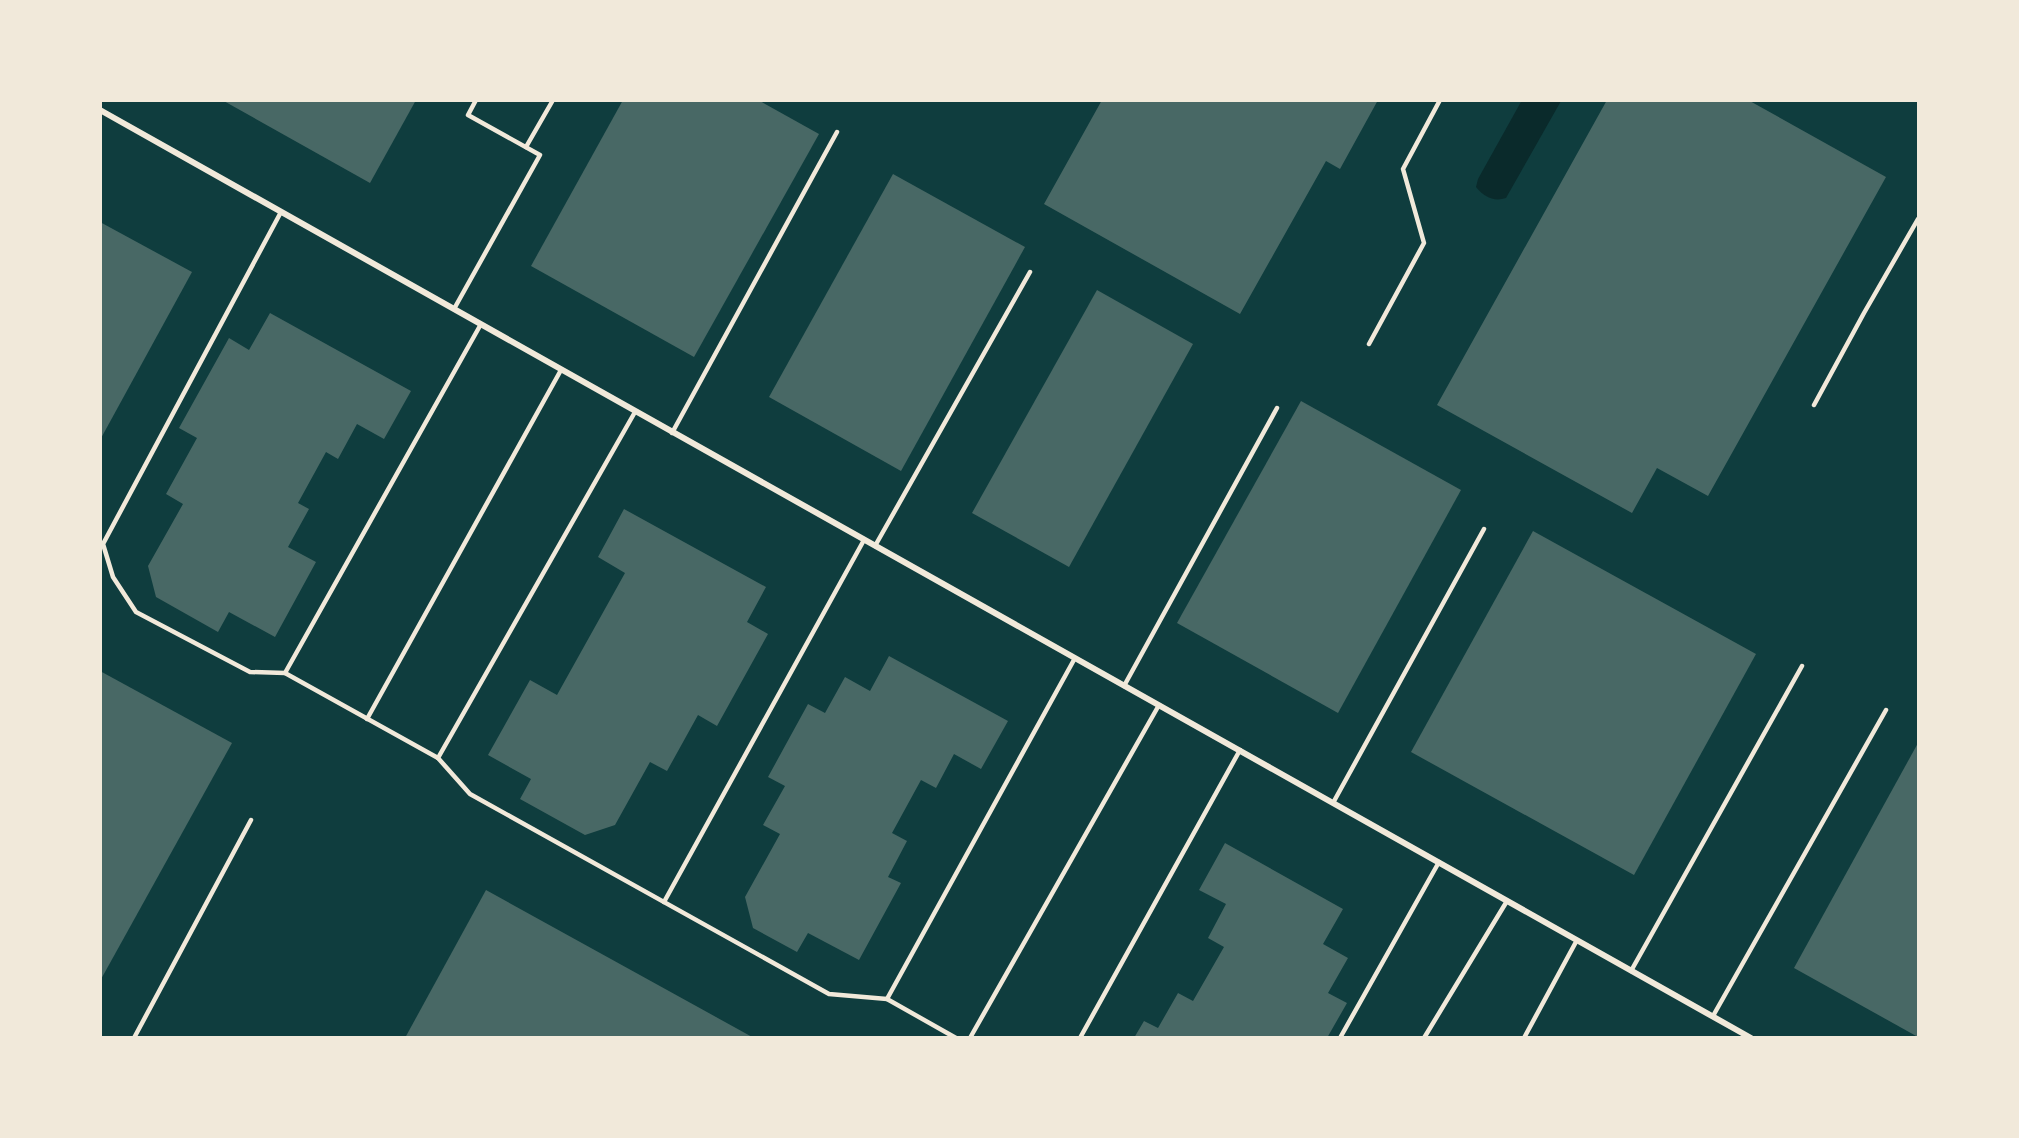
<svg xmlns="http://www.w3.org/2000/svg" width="2019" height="1138" font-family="'Crimson Pro',serif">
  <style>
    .water { fill: #0a2a2b }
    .building { fill: #486865 }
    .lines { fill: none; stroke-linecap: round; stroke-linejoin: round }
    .service { stroke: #f1e9da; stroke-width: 4.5 }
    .minor { stroke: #f1e9da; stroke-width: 6 }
  </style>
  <rect width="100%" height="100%" fill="#0f3d3e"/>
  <path class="water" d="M1522,100L1561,101L1506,198C1494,202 1484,197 1476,187L1478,179Z"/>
  <g class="building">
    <path d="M222,100H416L370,183Z"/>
    <path d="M623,100H758L819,134L694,357L531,266Z"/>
    <path d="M1102,100H1378L1340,169L1326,161L1240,314L1044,204Z"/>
    <path d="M1607,100H1748L1886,177L1708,496L1657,468L1632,513L1437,405Z"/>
    <path d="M893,174L1025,247L901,471L769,397Z"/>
    <path d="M100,222L192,272L100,440Z"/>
    <path d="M1097,290L1193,344L1069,567L972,513Z"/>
    <path d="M270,313L411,391L384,439L357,424L338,459L326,452L298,503L309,509L288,547L316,562L275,637L229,612L218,632L156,597L148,566L183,504L166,494L197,438L179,428L229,338L249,350Z"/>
    <path d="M1301,401L1461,490L1338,713L1177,623Z"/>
    <path d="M624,509L766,587L747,622L768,634L717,726L698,715L667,771L650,762L615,825L585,835L520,799L531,779L488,755L530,680L557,695L625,573L598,557Z"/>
    <path d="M1533,531L1756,654L1634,875L1411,752Z"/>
    <path d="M889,656L1008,721L981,769L954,754L936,788L921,780L892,833L907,841L888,877L901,883L859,960L808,933L797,952L753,928L745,897L780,834L763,825L785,786L768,777L808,704L825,713L845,677L870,691Z"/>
    <path d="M100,671L232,743L100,981Z"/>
    <path d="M1918,743V1037L1794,968Z"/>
    <path d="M1225,843L1343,909L1323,944L1348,958L1328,993L1347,1003L1327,1038H1134L1144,1021L1158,1028L1178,993L1193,1001L1224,947L1208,938L1226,904L1199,890Z"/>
    <path d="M486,890L754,1038H405Z"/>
  </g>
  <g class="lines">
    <g class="service">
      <path d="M526,147L553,100"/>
      <path d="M281,212L103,544L113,577L136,612L250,672L285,673L438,758L470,794L829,994L887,999L956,1038"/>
      <path d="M454,309L540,155L468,115L476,100"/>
      <path d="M1369,344L1424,243L1403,169L1440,100"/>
      <path d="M1814,405L1864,313L1918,219"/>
      <path d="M672,433L837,132"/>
      <path d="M875,546L1030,272"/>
      <path d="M285,673L481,324"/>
      <path d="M1124,686L1277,408"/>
      <path d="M367,719L561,370"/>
      <path d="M438,758L635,412"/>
      <path d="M1333,803L1484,529"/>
      <path d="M664,902L864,540"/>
      <path d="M1631,971L1802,666"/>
      <path d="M887,999L1075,658"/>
      <path d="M1713,1016L1886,710"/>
      <path d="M134,1038L251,820"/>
      <path d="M970,1038L1159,705"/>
      <path d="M1080,1038L1240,750"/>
      <path d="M1340,1038L1439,862"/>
      <path d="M1424,1038L1507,901"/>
      <path d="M1524,1038L1577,940"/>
    </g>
    <path class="minor" d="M100,110L1751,1038"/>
  </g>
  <rect width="2019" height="1138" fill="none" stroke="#f1e9da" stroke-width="204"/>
</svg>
